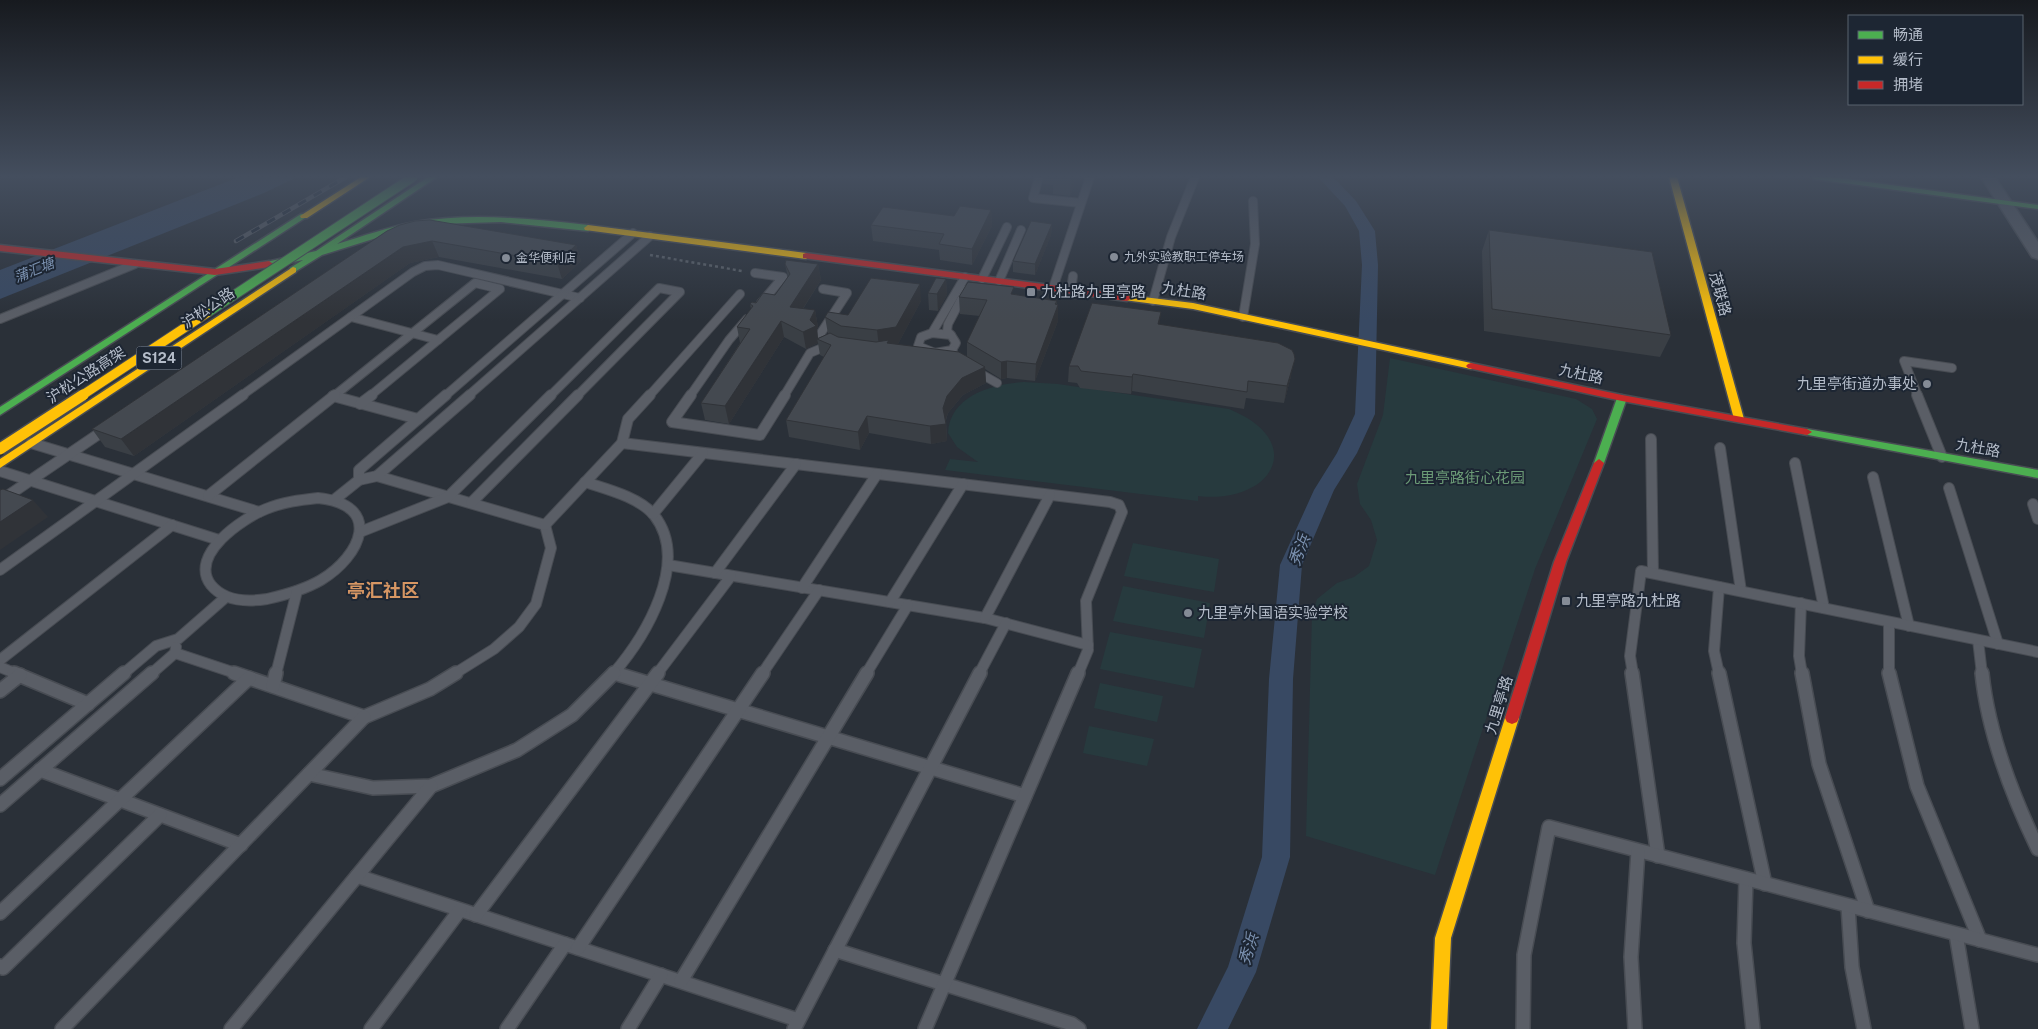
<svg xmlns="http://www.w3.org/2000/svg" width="2038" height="1029" font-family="'Public Sans','Noto Sans SC',sans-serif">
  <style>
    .green { fill: #273a3e }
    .water { fill: #384963 }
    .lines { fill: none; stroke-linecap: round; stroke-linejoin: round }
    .canal { fill: #384963; fill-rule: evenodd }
    .lane-far2-casing { stroke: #484c53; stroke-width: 10 }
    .lane-far1-casing { stroke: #484c53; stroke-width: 12 }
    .lane-casing { stroke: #484c53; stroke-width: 16 }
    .street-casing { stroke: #484c53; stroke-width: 3 }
    .fast-casing { stroke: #484c53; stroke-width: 3 }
    .slow-casing { stroke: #484c53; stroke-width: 3 }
    .jam-casing { stroke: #484c53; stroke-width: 3 }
    .path { stroke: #5d636a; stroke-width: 2.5; stroke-dasharray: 3 3; stroke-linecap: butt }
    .lane-far2 { stroke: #5a5e66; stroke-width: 8 }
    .lane-far1 { stroke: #5a5e66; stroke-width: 10 }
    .lane { stroke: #5a5e66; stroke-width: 13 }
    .street { fill: #5a5e66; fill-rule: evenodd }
    .fast { fill: #4caf50; fill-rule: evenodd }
    .slow { fill: #ffc107; fill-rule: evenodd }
    .jam { fill: #c62828; fill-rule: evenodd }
    .rail-casing { stroke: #595d64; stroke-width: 4.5 }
    .rail { stroke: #1d2633; stroke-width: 3; stroke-dasharray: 9; stroke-linecap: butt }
    .fast-bridge-casing { stroke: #484c55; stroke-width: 11; stroke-linecap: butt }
    .slow-bridge-far1-casing { stroke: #484c55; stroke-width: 11; stroke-linecap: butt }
    .slow-bridge-casing { stroke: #484c55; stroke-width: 14; stroke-linecap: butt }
    .fast-bridge { stroke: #4caf50; stroke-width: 9 }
    .slow-bridge-far1 { stroke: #ffc107; stroke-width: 9 }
    .slow-bridge { stroke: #ffc107; stroke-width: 11 }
    .wall { fill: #3a3f45 }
    .shaded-wall { fill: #303338 }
    .building { fill: #444950; stroke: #303338 }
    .poi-dot { fill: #848b96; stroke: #1d2633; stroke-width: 2 }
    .labels { text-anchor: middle; stroke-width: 4; stroke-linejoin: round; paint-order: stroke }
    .far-poi-label { font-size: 12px; fill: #b4bcc9; stroke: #1d2633; text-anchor: start }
    .far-water-label { font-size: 14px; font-style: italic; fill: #7c92b1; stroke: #1d2633 }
    .shield { fill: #1d2633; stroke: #878f9c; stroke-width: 1 }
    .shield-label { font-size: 14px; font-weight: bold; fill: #b4bcc9 }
    .street-label { font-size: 15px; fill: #b4bcc9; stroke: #1d2633 }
    .poi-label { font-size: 15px; fill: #b4bcc9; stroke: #1d2633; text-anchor: start }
    .park-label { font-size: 15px; fill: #6b9a76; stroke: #1d2633 }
    .water-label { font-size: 16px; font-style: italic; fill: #7c92b1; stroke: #1d2633 }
    .quarter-label { font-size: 18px; font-weight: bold; fill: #d59563; stroke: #1d2633 }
  </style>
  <rect width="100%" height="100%" fill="#2a3038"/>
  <g class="green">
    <path d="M1390,358L1576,399L1592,409L1597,419L1535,569L1435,875L1306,836L1312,615L1317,599L1337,583L1354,577L1369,566L1377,540L1371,520L1360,504L1357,484L1383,415Z"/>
    <path d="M1024,382L1058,384L1229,409C1310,442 1271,505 1198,496V501L945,470L950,459L978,462L957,447L948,433C950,395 993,384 1024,382Z"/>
    <path d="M1133,543L1219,559L1214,592L1124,576Z"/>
    <path d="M1123,586L1210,603L1204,638L1113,621Z"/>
    <path d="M1110,632L1202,649L1194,688L1100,669Z"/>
    <path d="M1100,683L1163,696L1157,722L1094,708Z"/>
    <path d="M1089,726L1154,739L1147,766L1083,753Z"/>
  </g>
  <path class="water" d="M239,177H297L264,193L0,299V270Z"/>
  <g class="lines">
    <path class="canal" d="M1318,177H1333L1356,201L1375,231L1378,265L1375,414L1357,453L1334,490L1302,565L1293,679L1290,857L1256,972L1228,1029H1197L1228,967L1262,857L1269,679L1280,565L1314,490L1337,453L1355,414L1362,265L1359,231L1345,206Z"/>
    <g class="lane-far2-casing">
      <g id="lane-far2">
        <path d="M1039,177L1033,198L1081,203"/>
        <path d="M755,273L783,277L761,303"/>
        <path d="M982,279L1007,227"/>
        <path d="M999,281L1021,230"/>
        <path d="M1053,288L1090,177"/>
        <path d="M823,289L847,293L819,336L832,343"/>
        <path d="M1071,290L1073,276"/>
        <path d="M1153,301L1171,237L1195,177"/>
        <path d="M351,317L438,340"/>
        <path d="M1243,317L1255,244L1253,201"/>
        <path d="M0,319L135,264"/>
        <path d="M932,333L965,277"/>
        <path d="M932,333L951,335L956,343L952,350L935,353L918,346L921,337Z"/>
        <path d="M951,335L947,331L948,324L966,290"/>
        <path d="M952,350L955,357L960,360"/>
        <path d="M974,370L997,383"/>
        <path d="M241,396L413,272L425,266L438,265L580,298"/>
        <path d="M334,396L475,283L500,289L370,396"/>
        <path d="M445,396L633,233"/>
        <path d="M468,396L650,236"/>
        <path d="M550,396L659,288L680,292L577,396"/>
        <path d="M649,396L740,294"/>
        <path d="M690,396L729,340L747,319"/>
        <path d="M784,396L810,353L829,345"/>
        <path d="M1918,396L1904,361L1952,368"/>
      </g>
    </g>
    <g class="lane-far1-casing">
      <g id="lane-far1">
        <path d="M691,395L672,422L760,435L785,395"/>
        <path d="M1917,395L1942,457"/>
        <path d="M333,396L418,419"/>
        <path d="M360,404L372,395"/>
        <path d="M1651,439L1653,573"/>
        <path d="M31,443L259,512"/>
        <path d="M622,443L1110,502L1119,505L1122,512L1086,601L1088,650L1078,674"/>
        <path d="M1720,448L1741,591"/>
        <path d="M1795,463L1824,608"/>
        <path d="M0,471L219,540"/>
        <path d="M377,476L545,525L551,548L536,604L519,627L494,649L454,674"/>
        <path d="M1873,477L1909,626"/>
        <path d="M359,480V470L446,395"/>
        <path d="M585,482C606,489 639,497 654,515C691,562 645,637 613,674"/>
        <path d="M1949,488L1998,644"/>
        <path d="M208,496L335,395"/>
        <path d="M318,498C384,505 361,556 321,580C304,590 285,595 267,599C248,602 225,602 211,585C188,555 243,518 266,509C283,502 300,500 318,498Z"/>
        <path d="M334,500L359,480L377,476L470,395"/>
        <path d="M0,501L106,429"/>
        <path d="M471,503L578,395"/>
        <path d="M2033,504L2038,519"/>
        <path d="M653,514L703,453"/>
        <path d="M545,525L622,443L628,419L650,395"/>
        <path d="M360,532L448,497L551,395"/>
        <path d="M668,565L985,618L1088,645"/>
        <path d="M0,570L243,395"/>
        <path d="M715,573L796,464"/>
        <path d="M1719,587L1714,651L1719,674"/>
        <path d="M802,588L877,474"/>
        <path d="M890,602L963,484"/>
        <path d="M1801,603L1799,656L1802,674"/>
        <path d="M985,618L1050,495"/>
        <path d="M1889,622V674"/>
        <path d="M1978,640L1982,674"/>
        <path d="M175,653L238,674"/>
        <path d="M0,660L172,525"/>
        <path d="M0,667L17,674"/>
        <path d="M614,673L618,674"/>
        <path d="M123,674L156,646L178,639L226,597"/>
        <path d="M151,674L175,653L176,647"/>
        <path d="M276,674L297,591"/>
        <path d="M657,674L731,576"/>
        <path d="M762,674L819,590"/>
        <path d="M866,674L908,605"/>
        <path d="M979,674L1006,623"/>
        <path d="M1633,674L1630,656L1641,571L2038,652"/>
      </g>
    </g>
    <g class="lane-casing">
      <g id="lane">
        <path d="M14,673L88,704"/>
        <path d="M234,673L364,717L430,689L456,673"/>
        <path d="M614,673L1025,796"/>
        <path d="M1632,673L1658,856"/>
        <path d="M1719,673L1765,884"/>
        <path d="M1802,673L1819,764L1868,911"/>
        <path d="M1889,673L1917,786L1980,940"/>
        <path d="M1982,673C1988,733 2012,795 2038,849"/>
        <path d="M273,686L276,673"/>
        <path d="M0,691L20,675"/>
        <path d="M40,770L241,845"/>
        <path d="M309,774L373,788L431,786L517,750L572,715L614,673"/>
        <path d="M0,779L124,673"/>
        <path d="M0,805L152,673"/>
        <path d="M357,876L798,1020"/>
        <path d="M1746,879L1744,943L1753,1029"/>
        <path d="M1848,906L1852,967L1864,1029"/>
        <path d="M0,913L249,678"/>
        <path d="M476,915L658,673"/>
        <path d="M1956,934L1972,1029"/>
        <path d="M578,948L763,673"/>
        <path d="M835,950L1072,1024L1079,1029"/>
        <path d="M0,966L3,968L160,815"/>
        <path d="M681,981L867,673"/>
        <path d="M62,1029L364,717"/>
        <path d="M231,1029L431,786"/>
        <path d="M371,1029L460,910"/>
        <path d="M507,1029L565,944"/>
        <path d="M628,1029L661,975"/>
        <path d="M794,1029L980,673"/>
        <path d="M925,1029L1078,673"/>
        <path d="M1523,1029L1524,955L1549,827L2038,955"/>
        <path d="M1635,1029L1631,957L1638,851"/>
      </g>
    </g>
    <g class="street-casing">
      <path id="street" d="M1981,177H1995L2038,242V259L2032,257Z"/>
    </g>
    <g class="fast-casing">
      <g id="fast">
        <path d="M428,177H437L337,244C363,236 389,227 415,222C473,212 530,219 588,225L592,228L588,231L501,222L435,224L402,230L322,255L293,273L290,272V268L303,260L269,267L265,264L266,262L316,251Z"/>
        <path d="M1810,177H1832L2038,205V209L1814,179Z"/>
        <path d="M301,214H307L308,216L0,415V407Z"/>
        <path d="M1622,395L1627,398L1604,463L1599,467L1595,466L1594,463L1617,398Z"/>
        <path d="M1807,429L2038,470V478L1803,434L1802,432L1803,430Z"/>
      </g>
    </g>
    <g class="slow-casing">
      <g id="slow">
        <path d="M361,177H370L307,218H301L300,216Z"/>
        <path d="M1669,177H1677L1744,419L1743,421L1739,422L1734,419Z"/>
        <path d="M588,225L806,253L810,256L806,259L585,230L584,228Z"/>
        <path d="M293,267L296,268V272L0,468V459Z"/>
        <path d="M1127,295L1193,303L1471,363L1476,366L1471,369L1193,309L1124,300V296Z"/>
        <path d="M1512,712L1517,714L1519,718L1451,938L1447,1029H1431L1435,938L1505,718L1507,714Z"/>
      </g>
    </g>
    <g class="jam-casing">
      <g id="jam">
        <path d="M0,245L215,269L269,261L273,264L269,267L215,275L0,251Z"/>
        <path d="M806,253L1127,295L1132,298L1127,301L803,258V254Z"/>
        <path d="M1471,363L1622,395L1807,429L1812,432L1807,435L1622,401L1468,368L1466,366L1468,364Z"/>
        <path d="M1599,459L1604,463L1566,562L1519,718L1517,722L1512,724L1507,722L1505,718L1554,562L1594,463Z"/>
      </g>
    </g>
    <path class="path" d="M650,255L742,271"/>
    <use href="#lane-far2" class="lane-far2"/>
    <use href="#lane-far1" class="lane-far1"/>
    <use href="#lane" class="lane"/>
    <use href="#street" class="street"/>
    <use href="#fast" class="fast"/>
    <use href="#slow" class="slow"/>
    <use href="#jam" class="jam"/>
    <g class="rail-casing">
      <path id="rail" d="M236,241L346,177"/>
    </g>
    <use href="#rail" class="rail"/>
    <g class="fast-bridge-casing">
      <path id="fast-bridge" d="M207,313L413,177"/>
    </g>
    <g class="slow-bridge-far1-casing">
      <path id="slow-bridge-far1" d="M81,396L207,313"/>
    </g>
    <g class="slow-bridge-casing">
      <path id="slow-bridge" d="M0,449L83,395"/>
    </g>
    <use href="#fast-bridge" class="fast-bridge"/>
    <use href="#slow-bridge-far1" class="slow-bridge-far1"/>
    <use href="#slow-bridge" class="slow-bridge"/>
  </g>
  <g class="wall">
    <path d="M1043,177H1077L1070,196L1053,194V185L1043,184Z"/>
    <path d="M991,210L992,226L972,265L940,260L939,250L873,241L871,225L954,216Z"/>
    <path d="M1052,224L1051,235L1035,275L1013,272V261Z"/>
    <path d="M1489,230L1671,335L1660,357L1484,331L1482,251Z"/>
    <path d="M387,231L576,245L581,261L562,279L439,257L410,263L134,456L105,447L92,429Z"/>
    <path d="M785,264H818L821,280L803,309L815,310L818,327L817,329L818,338L828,334L825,317L848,315L921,301L898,344H895L967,356V342L980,316L960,314L959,297L1014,295L1057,301V304L1058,305V321L1035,381L1007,378L1001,379L985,369L986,383L963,395L948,413L946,420L947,441L931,444L869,433L860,450L789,437L786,420L824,357L820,355L818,343L806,349L784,337L729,424L705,420L701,403L740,343L737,327L751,309L750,304L775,295L788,278Z"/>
    <path d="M946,279L947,295L938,311L929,310L928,293Z"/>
    <path d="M1160,325L1291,376L1284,403L1246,398L1244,409L1132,391L1131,394L1080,388L1077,383L1068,382L1069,366Z"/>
  </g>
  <g class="shaded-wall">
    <path d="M1071,177H1077L1070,196Z"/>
    <path d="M991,210L992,226L972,265V249Z"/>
    <path d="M1052,224L1051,235L1035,275V264Z"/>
    <path d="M432,241L439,257L410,263L134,456L121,439L403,247Z"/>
    <path d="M576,245L581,261L562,279L557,263Z"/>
    <path d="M818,264L821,280L793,324L790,307Z"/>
    <path d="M946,279L947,295L938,311L937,294Z"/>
    <path d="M920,284L921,301L898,344L879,347L877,330Z"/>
    <path d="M1057,301L1056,310L1058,305V321L1035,381L1036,364Z"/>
    <path d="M815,310L818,327L817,329L818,339H817L818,343L806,349L803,332Z"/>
    <path d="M1161,312L1159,329L1158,324Z"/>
    <path d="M781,321L784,337L729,424L725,406Z"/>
    <path d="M1295,359L1291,376L1284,403L1287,386Z"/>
    <path d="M1007,361V378L1001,379V362Z"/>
    <path d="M985,367L986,383L963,395L948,413L944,424H946L947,441L931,444L930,426L943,408L947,396L962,378Z"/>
    <path d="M1133,374L1132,391L1131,394L1132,377Z"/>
    <path d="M867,416L869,433L860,450L858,432Z"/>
    <path d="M33,500L48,517L0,550V522Z"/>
  </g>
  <g class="building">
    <path d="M960,206L991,210L972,249L939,244L944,234L871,225L883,207L954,216Z"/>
    <path d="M430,220L576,245L557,263L432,241L403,247L121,439L92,429L387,231L400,225L415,221Z"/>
    <path d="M1031,221L1052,224L1035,264L1013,261Z"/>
    <path d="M1489,230L1652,252L1671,335L1492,309Z"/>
    <path d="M786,260L818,264L790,307L815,310L810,320L816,326L803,332L781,321L725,406L701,403L750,329L737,327L753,306L750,304L752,302L756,303L763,293L775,295L790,274L785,264Z"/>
    <path d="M871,278L920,284L896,327L877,330L841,326L825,317L828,312L848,315Z"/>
    <path d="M936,278L946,279L937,294L928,293Z"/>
    <path d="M968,282L1014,287L1011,294L1057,301L1055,304L1058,305L1036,364L1007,361L1001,362L967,342L987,300L959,297Z"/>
    <path d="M1092,303L1161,312L1158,324L1278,343L1292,350L1294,354L1295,359L1287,386L1248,381L1247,392L1133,374L1132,377L1081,371L1078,366H1069Z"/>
    <path d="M830,333L838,337L876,342L889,340L887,343L959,352L985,367L962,378L947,396L943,408L946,424L930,426L867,416L858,432L786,420L831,345L817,339Z"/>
    <path d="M3,489L33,500L0,522V490Z"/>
  </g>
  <linearGradient id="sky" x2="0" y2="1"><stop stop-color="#171a1f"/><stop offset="0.55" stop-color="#444e5e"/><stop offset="1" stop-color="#444e5e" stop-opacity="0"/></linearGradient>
  <rect width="2038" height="321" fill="url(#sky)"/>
  <g class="poi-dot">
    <circle cx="1114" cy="257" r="5"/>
    <circle cx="506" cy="258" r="5"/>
    <rect x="1026" y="287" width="10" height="10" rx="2.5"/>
    <circle cx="1927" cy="384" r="5"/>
    <rect x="1561" y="596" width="10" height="10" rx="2.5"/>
    <circle cx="1188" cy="613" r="5"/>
  </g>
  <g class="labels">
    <g class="far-poi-label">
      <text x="1124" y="261">九外实验教职工停车场</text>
      <text x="516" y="262">金华便利店</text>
    </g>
    <g class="far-water-label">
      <text transform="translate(34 270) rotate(-22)" y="5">蒲汇塘</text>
    </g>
    <rect class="shield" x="136.5" y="346.5" width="45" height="23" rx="4"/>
    <g class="shield-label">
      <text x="159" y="363">S124</text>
    </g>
    <g class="street-label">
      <text transform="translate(1184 291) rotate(9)" y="5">九杜路</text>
      <text transform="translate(1720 294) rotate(75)" y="5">茂联路</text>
      <text transform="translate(208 308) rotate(-34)" y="5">沪松公路</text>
      <text transform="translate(1581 374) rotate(12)" y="5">九杜路</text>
      <text transform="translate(86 375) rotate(-33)" y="5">沪松公路高架</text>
      <text transform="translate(1978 448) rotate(10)" y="5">九杜路</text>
      <text transform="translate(1499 705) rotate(-73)" y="5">九里亭路</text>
    </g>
    <g class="poi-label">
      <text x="1041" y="297">九杜路九里亭路</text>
      <text x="1917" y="389" text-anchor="end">九里亭街道办事处</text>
      <text x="1576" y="606">九里亭路九杜路</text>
      <text x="1198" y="618">九里亭外国语实验学校</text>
    </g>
    <g class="park-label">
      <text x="1465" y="483">九里亭路街心花园</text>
    </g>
    <g class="water-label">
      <text transform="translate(1299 550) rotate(-69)" y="6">秀浜</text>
      <text transform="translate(1248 949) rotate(-73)" y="6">秀浜</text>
    </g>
    <g class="quarter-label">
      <text x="383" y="597">亭汇社区</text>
    </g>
  </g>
  <rect x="1848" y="15" width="175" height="90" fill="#1d2633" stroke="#59626f"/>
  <rect x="1858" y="31" width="25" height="8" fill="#4caf50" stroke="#59626f"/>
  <text x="1893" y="40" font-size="15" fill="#b4bcc9">畅通</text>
  <rect x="1858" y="56" width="25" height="8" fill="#ffc107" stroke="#59626f"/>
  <text x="1893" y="65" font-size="15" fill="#b4bcc9">缓行</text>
  <rect x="1858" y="81" width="25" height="8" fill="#c62828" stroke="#59626f"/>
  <text x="1893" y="90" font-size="15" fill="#b4bcc9">拥堵</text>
</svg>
